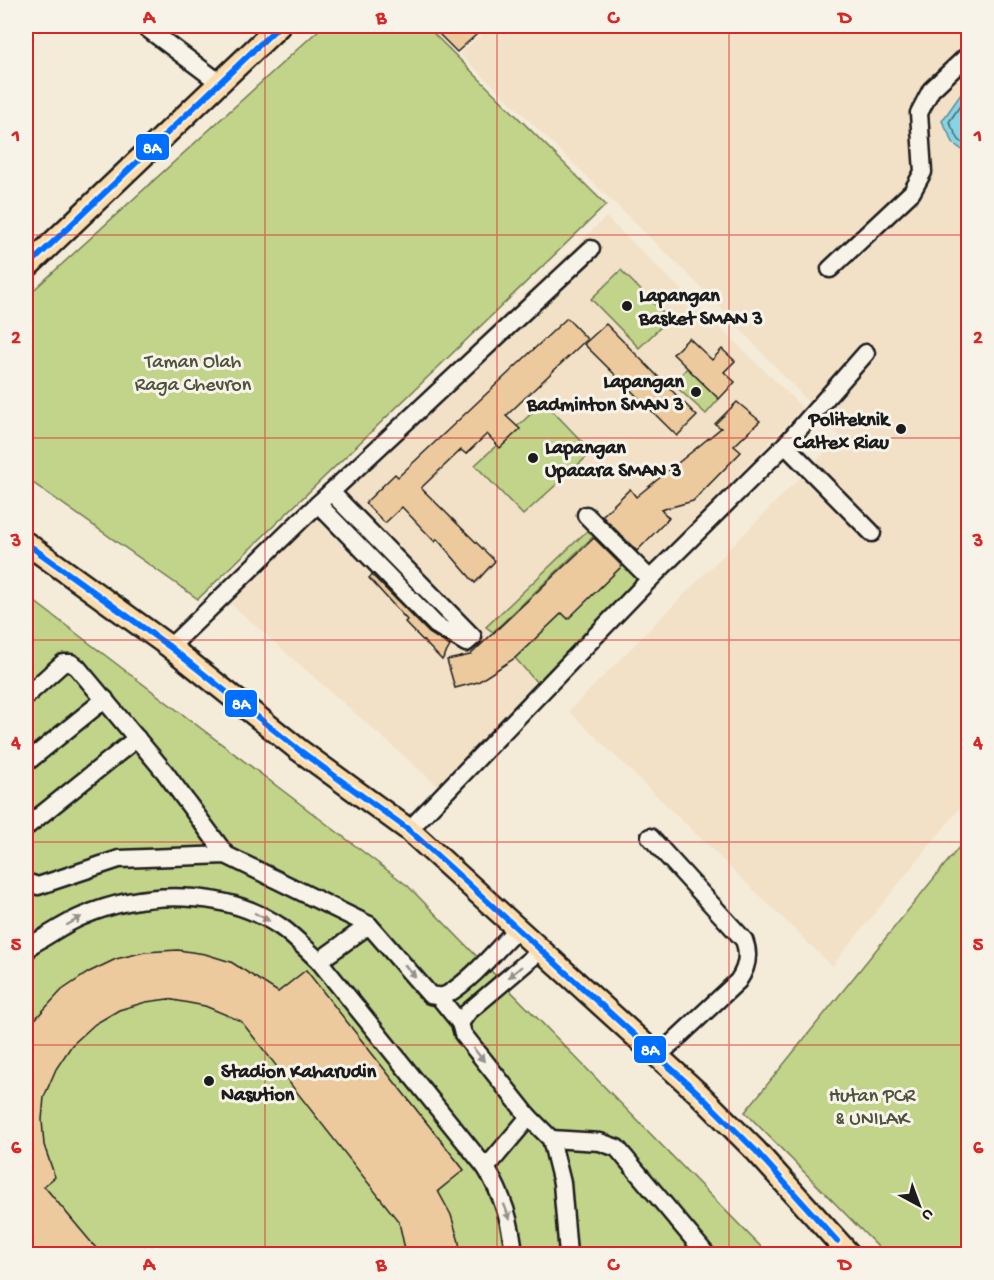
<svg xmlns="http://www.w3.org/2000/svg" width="994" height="1280" font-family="'Gochi Hand',sans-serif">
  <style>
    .built { fill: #f2e1c7 }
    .green { fill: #c1d489; stroke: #6e7852; stroke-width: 1.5 }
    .water { fill: #86d4e4; stroke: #5c8a94; stroke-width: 1.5 }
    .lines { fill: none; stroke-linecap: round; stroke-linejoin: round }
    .shore { stroke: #46666c; stroke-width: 1.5 }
    .building { fill: #ecca9d; stroke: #1c1c1c; stroke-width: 1.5 }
    .minor-casing { stroke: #1c1c1c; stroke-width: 21 }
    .major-casing { stroke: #1c1c1c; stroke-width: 26 }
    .minor { stroke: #f7f3e8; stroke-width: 16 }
    .major { stroke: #fddcac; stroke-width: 21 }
    .bus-1-casing { stroke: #f7f3e8; stroke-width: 10 }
    .bus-1 { stroke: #006eff; stroke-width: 6 }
    .oneway { fill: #94928c }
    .grid { fill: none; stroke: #d62828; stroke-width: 1.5; stroke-opacity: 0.55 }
    .poi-dot { fill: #1c1c1c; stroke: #f7f3e8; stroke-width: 2 }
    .labels { text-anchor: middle; stroke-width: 6; stroke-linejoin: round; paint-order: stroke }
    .poi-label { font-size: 20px; font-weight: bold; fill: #1c1c1c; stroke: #f7f3e8; text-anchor: start }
    .park-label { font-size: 20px; fill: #4e533d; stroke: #f7f3e8 }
    .line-badge { stroke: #f7f3e8; stroke-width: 2 }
    .badge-label { font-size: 16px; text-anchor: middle; font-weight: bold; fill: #fff }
    .neatline { fill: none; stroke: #d62828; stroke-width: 2 }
    .grid-label { font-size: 20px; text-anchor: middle; font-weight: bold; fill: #d62828 }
  </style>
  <rect width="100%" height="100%" fill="#f5ebd9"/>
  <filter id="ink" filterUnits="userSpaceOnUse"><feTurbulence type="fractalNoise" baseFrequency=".0167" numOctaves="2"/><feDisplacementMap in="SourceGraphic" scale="12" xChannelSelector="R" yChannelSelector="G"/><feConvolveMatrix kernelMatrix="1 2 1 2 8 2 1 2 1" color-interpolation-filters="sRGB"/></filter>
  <g filter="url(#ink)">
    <g class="built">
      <path d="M490,26H968V798L832,966L569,711L840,437L851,448L698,284L460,54Z"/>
      <path d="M606,217L803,408L439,787L215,590Z"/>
    </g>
    <g class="green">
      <path d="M323,26H426L606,205L198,599L26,478V297Z"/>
      <path d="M621,270L669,319L639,348L591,299Z"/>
      <path d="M687,368L719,399L706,414L673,384Z"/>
      <path d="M544,402L592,452L523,515L475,465Z"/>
      <path d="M591,527L597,533L493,632L486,627Z"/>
      <path d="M625,563L639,579L538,684L515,658L562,613L568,618Z"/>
      <path d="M26,595L408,886L768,1254H26Z"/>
      <path d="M968,836V1254H885L745,1112Z"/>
    </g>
    <path class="water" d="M968,84V154L954,144L942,121Z"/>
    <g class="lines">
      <path class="shore" d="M968,94L949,122L959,140L968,147"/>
    </g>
    <g class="building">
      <path d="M431,26H486L457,52Z"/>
      <path d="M567,318L587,339L506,416L520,429L500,448L487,434L466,454L461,450L421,488L495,561L475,583L437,539L435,542L402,507L385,523L365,503L395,474L398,477Z"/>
      <path d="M606,324L697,416L677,436L584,344Z"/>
      <path d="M689,338L712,360L722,349L735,361L724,372L735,382L719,399L673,354Z"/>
      <path d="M737,402L760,421L734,446L741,452L693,501L661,510L669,518L637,551L602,516L630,489L636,497L721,428L715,424Z"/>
      <path d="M594,538L622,566L568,619L562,613L515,658L478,682L455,688L447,660L470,655Z"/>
      <path d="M372,575L429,633L450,646L442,660L405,622L407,620L369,578Z"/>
      <path d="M178,950L205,954L231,962L278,992L306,970L464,1170L438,1191L451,1215L459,1242L460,1254H406L399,1222L241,1021L205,1006L168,999L146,1002L119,1010L95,1024L72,1045L56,1069L44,1097L42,1120L44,1145L55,1177L44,1186L101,1254H34L26,1244V1029L62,990L89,972L116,959L145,952Z"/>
    </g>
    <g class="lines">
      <g class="minor-casing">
        <g id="minor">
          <path d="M144,26L220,83"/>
          <path d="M830,269L912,192L923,172L919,113L931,90L968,55"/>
          <path d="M785,445L872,533"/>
          <path d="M318,504L436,625L466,643L473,637L331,492"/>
          <path d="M586,515L650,579"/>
          <path d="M170,647L302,519L591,249"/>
          <path d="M26,696L63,663H71L77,667L164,771L226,855"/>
          <path d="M26,763L105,699"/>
          <path d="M26,827L137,738"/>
          <path d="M409,830L650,579L785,445L866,353"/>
          <path d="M650,837L744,940C750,955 747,968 738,981L658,1056"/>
          <path d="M26,882L38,886L119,859L226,855L369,925"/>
          <path d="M26,952L31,945C48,936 65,923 83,916C144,890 226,889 281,927C295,937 307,950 319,961L369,925L430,995C437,996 442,998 448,994C474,978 496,950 517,929"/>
          <path d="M319,961L486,1168"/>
          <path d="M439,997L460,1023"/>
          <path d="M529,1117L551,1139L562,1183L568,1254"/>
          <path d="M551,1139L600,1142L617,1148L706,1254"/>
          <path d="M514,1254C511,1222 503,1196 486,1168L529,1117L463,1034L460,1023L468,1012L541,950"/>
        </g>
      </g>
      <g class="major-casing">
        <g id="major">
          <path d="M26,268L279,26"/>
          <path d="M26,543L170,647L299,750L409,830L698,1093L756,1151L849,1254"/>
        </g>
      </g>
      <use href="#minor" class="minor"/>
      <use href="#major" class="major"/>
      <g class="bus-1-casing">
        <g id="bus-1">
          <path d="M26,268L279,26"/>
          <path d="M26,543L170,647L299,750L409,830L698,1093L756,1151L837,1241"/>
        </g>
      </g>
      <use href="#bus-1" class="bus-1"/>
    </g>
    <defs><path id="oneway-solid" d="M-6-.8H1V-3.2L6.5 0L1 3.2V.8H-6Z" transform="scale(1.5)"/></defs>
    <g class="oneway">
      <use href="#oneway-solid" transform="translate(262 917) rotate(28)"/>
      <use href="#oneway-solid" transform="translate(74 921) rotate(-30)"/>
      <use href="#oneway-solid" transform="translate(410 971) rotate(49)"/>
      <use href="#oneway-solid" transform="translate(515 972) rotate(140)"/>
      <use href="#oneway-solid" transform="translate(479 1055) rotate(51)"/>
      <use href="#oneway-solid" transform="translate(507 1212) rotate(69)"/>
    </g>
  </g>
  <path class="grid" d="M265,26V1254M497,26V1254M729,26V1254M26,235H968M26,438H968M26,640H968M26,842H968M26,1045H968"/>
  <g class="poi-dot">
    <circle cx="627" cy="306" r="6"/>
    <circle cx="696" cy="392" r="6"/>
    <circle cx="901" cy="429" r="6"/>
    <circle cx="533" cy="458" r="6"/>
    <circle cx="209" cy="1081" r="6"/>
  </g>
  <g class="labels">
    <g class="poi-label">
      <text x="639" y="301">Lapangan<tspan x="639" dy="23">Basket SMAN 3</tspan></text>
      <text x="684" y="387" text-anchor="end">Lapangan<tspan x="684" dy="23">Badminton SMAN 3</tspan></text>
      <text x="889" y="425" text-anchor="end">Politeknik<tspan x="889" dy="23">Caltex Riau</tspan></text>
      <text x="545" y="453">Lapangan<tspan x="545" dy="23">Upacara SMAN 3</tspan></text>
      <text x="221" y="1077">Stadion Kaharudin<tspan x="221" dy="23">Nasution</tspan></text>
    </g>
    <g class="park-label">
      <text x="193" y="367">Taman Olah<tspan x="193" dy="23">Raga Chevron</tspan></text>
      <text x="872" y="1101">Hutan PCR<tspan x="872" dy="23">&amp; UNILAK</tspan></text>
    </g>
  </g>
  <g class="line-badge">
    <rect x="135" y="133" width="35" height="28" rx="6" fill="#006eff"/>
    <rect x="224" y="689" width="34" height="29" rx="6" fill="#006eff"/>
    <rect x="633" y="1035" width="34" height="29" rx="6" fill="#006eff"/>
  </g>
  <g class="badge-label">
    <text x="152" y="153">8A</text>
    <text x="241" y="709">8A</text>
    <text x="650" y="1055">8A</text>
  </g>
  <rect width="994" height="1280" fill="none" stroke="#f7f3e8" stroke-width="66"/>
  <g transform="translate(919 1205) rotate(139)" stroke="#f7f3e8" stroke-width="4.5" paint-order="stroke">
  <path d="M0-4.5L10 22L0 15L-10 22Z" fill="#1c1c1c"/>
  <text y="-9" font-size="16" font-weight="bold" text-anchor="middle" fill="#1c1c1c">U</text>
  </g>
  <rect x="33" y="33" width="928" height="1214" class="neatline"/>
  <g class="grid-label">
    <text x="149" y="23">A</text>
    <text x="381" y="23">B</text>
    <text x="613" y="23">C</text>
    <text x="845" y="23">D</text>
    <text x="16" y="141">1</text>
    <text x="978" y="141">1</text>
    <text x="16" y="343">2</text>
    <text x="978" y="343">2</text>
    <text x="16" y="546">3</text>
    <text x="978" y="546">3</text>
    <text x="16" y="748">4</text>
    <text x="978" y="748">4</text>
    <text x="16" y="950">5</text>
    <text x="978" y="950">5</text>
    <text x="16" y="1153">6</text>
    <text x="978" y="1153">6</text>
    <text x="149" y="1270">A</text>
    <text x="381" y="1270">B</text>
    <text x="613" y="1270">C</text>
    <text x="845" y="1270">D</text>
  </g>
</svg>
